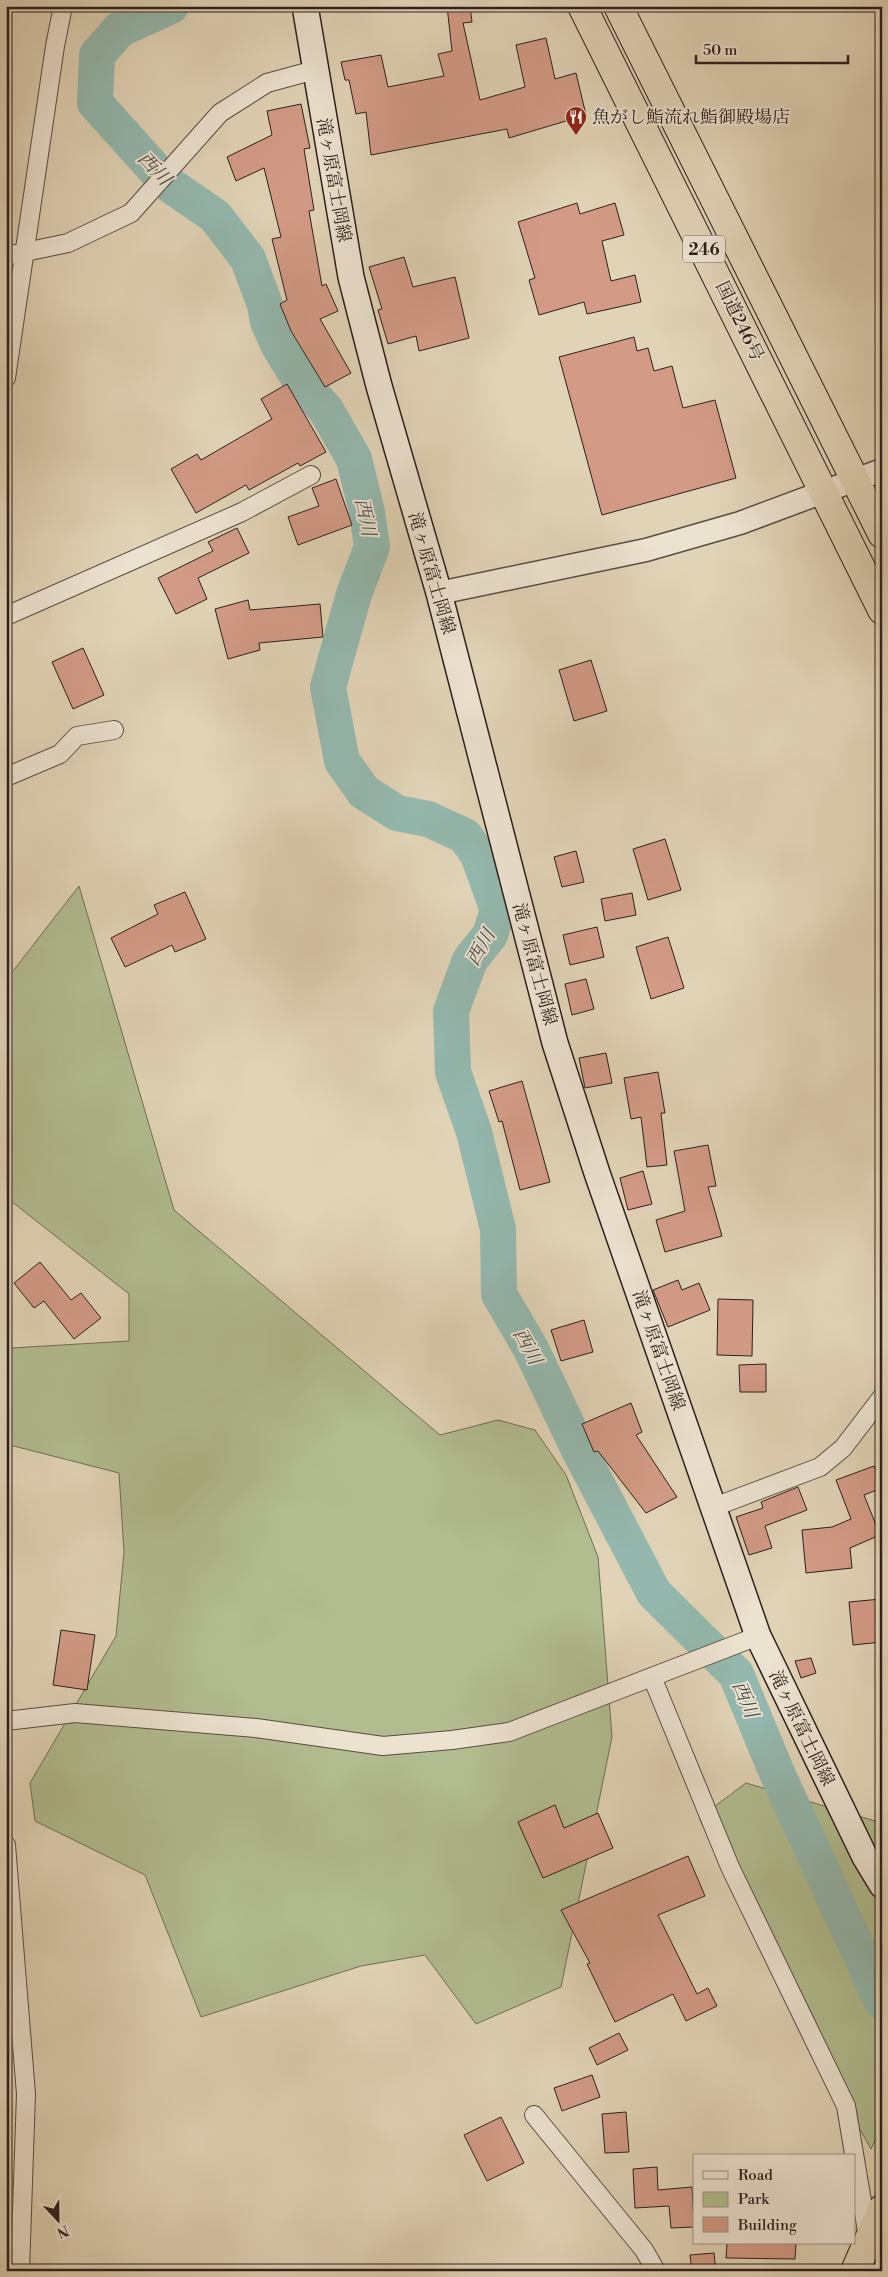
<svg xmlns="http://www.w3.org/2000/svg" width="888" height="2277" font-family="'Libre Bodoni','Noto Serif JP',serif">
  <style>
    .green { fill: #b1bc8f; stroke: #6e6e56 }
    .lines { fill: none; stroke-linecap: round; stroke-linejoin: round }
    .river { stroke: #94b8ae; stroke-width: 36 }
    .building { fill: #d39b86; stroke: #2c201c }
    .minor-casing { stroke: #594d42; stroke-width: 20 }
    .tertiary-casing { stroke: #594d42; stroke-width: 25 }
    .secondary-casing { stroke: #2c201c; stroke-width: 28 }
    .trunk-casing { stroke: #2c201c; stroke-width: 30 }
    .minor { stroke: #ece2d0; stroke-width: 18 }
    .tertiary { stroke: #ece2d0; stroke-width: 22 }
    .secondary { stroke: #ece2d0; stroke-width: 25 }
    .trunk { stroke: #e1d3b6; stroke-width: 28 }
    .labels { text-anchor: middle; stroke-width: 4; stroke-linejoin: round; paint-order: stroke }
    .shield { fill: #ece2d0; stroke: #665a52; stroke-width: 1 }
    .shield-label { font-size: 16px; font-weight: bold; fill: #2c201c }
    .poi-label { font-size: 18px; fill: #2c201c; stroke: #ece2d0; text-anchor: start }
    .street-label { font-size: 18px; fill: #2c201c; stroke: #ece2d0 }
    .water-label { font-size: 19px; font-style: italic; fill: #4b4e48; stroke: #ece2d0 }
  </style>
  <rect width="100%" height="100%" fill="#e1d3b6"/>
  <filter id="stains"><feTurbulence type="fractalNoise" baseFrequency=".004" numOctaves="4"/><feColorMatrix values="0 0 0 0 .2 0 0 0 0 .09 0 0 0 0 .02 0 0 0 .5 -.17"/></filter>
  <radialGradient id="worn" r=".72"><stop offset=".6" stop-color="#630" stop-opacity="0"/><stop offset="1" stop-color="#630" stop-opacity=".3"/></radialGradient>
  <g class="green">
    <path d="M79,886L174,1210L440,1435L498,1420L535,1430L566,1475L598,1557L612,1737L561,1987L476,2024L425,1955L361,1966L201,2017L145,1875L35,1821L30,1783L116,1636L124,1552L119,1473L6,1444V1392L12,1348L129,1341V1294L6,1197V980Z"/>
    <path d="M746,1783L882,1823V2126L871,2149L844,2101L699,1818Z"/>
  </g>
  <g class="lines">
    <path class="river" d="M171,6L120,29L97,55L95,103L167,183L215,216L248,259L265,305L268,322L279,346L301,382L326,410L354,459L367,512L372,547L354,594L328,687L342,761L364,792L397,813L428,819L465,836L478,855L498,910L490,935L470,960L451,1011L453,1072L474,1132L498,1229L499,1294L531,1349L578,1448L654,1593L736,1674L777,1773L882,2002"/>
  </g>
  <g class="building">
    <path d="M447,6H470L472,22L463,23L480,100L525,87L516,45L546,38L555,79L576,73L586,115L509,138L507,129L371,155L366,112L356,114L349,80H345L341,62L381,55L388,87L444,76L438,54L452,51Z"/>
    <path d="M301,104L310,148L304,149L314,210L309,211L322,286L326,284L338,311L320,319L351,373L325,387L291,331L280,304L287,300L272,239L281,237L264,168L236,181L227,157L272,135L267,111Z"/>
    <path d="M577,203L580,214L615,203L624,235L602,241L611,281L635,275L641,302L587,314L584,302L539,315L529,280L535,278L518,222Z"/>
    <path d="M404,257L413,287L455,277L469,338L419,351L416,336L388,344L378,310L382,309L369,267Z"/>
    <path d="M634,337L637,351L648,348L654,371L672,366L683,408L715,400L736,478L602,515L559,357Z"/>
    <path d="M287,384L326,452L300,466L298,463L249,490L246,485L196,513L171,469L197,454L201,460L272,419L261,399Z"/>
    <path d="M336,479L352,525L298,545L288,517L319,506L312,488Z"/>
    <path d="M237,528L249,553L198,578L207,599L176,614L158,578L213,551L208,542Z"/>
    <path d="M248,600L250,610L320,604L323,637L259,643L260,650L228,659L215,609Z"/>
    <path d="M83,648L104,695L73,709L52,662Z"/>
    <path d="M591,660L607,711L574,721L559,670Z"/>
    <path d="M665,839L681,890L648,900L633,849Z"/>
    <path d="M576,851L584,882L562,887L554,857Z"/>
    <path d="M185,892L206,939L175,952L172,945L125,967L111,938L158,914L154,905Z"/>
    <path d="M632,893L636,915L605,921L601,899Z"/>
    <path d="M597,927L604,957L570,965L563,935Z"/>
    <path d="M668,937L684,988L651,999L636,947Z"/>
    <path d="M586,979L594,1009L572,1015L565,984Z"/>
    <path d="M606,1053L612,1083L585,1088L579,1058Z"/>
    <path d="M658,1072L665,1113H661L667,1165L647,1167L641,1117L631,1119L624,1078Z"/>
    <path d="M522,1081L550,1182L520,1190L502,1121L499,1122L489,1091Z"/>
    <path d="M708,1145L716,1186L708,1187L722,1236L665,1252L656,1220L685,1211L674,1151Z"/>
    <path d="M643,1171L652,1204L628,1210L620,1178Z"/>
    <path d="M40,1262L71,1300L81,1293L101,1318L74,1339L44,1301L34,1308L14,1283Z"/>
    <path d="M678,1280L682,1290L699,1283L710,1310L668,1327L653,1290Z"/>
    <path d="M718,1299L753,1300L752,1356L717,1355Z"/>
    <path d="M584,1320L593,1352L561,1361L551,1330Z"/>
    <path d="M766,1364V1392H740L739,1365Z"/>
    <path d="M631,1403L642,1432L636,1435L677,1497L646,1513L598,1451L594,1452L582,1424Z"/>
    <path d="M874,1466L882,1488L864,1495L880,1535L850,1548L852,1568L806,1573L802,1530L832,1527L851,1519L836,1480Z"/>
    <path d="M798,1487L807,1510L765,1526L772,1548L749,1555L736,1517L763,1508L761,1502Z"/>
    <path d="M881,1599L882,1642L853,1645L849,1602Z"/>
    <path d="M61,1630L95,1635L87,1690L53,1685Z"/>
    <path d="M811,1658L816,1673L801,1678L795,1661Z"/>
    <path d="M555,1805L564,1828L598,1813L613,1848L543,1878L518,1822Z"/>
    <path d="M688,1856L705,1896L658,1915L697,1994L708,1988L717,2006L686,2021L673,1994L615,2022L587,1964L590,1963L561,1910Z"/>
    <path d="M619,2033L628,2050L597,2065L589,2048Z"/>
    <path d="M592,2075L600,2097L562,2111L554,2088Z"/>
    <path d="M626,2112L629,2152L605,2153L602,2114Z"/>
    <path d="M501,2117L524,2163L487,2181L464,2135Z"/>
    <path d="M657,2167L658,2190L692,2187L694,2227L671,2228L669,2206L635,2208L633,2169Z"/>
    <path d="M727,2243H796L795,2259L726,2258Z"/>
    <path d="M714,2253L716,2271H692L690,2255Z"/>
  </g>
  <g class="lines">
    <g class="minor-casing">
      <g id="minor">
        <path d="M6,256L68,243L131,213L220,113L267,83L315,70"/>
        <path d="M6,378L55,46L63,6"/>
        <path d="M6,616L242,512L311,475"/>
        <path d="M6,777L60,754L77,736L114,730"/>
        <path d="M714,1507L820,1467L843,1448L882,1397"/>
        <path d="M652,1677L730,1867L846,2106L868,2237"/>
        <path d="M6,1721L75,1713L256,1728L383,1746L452,1740L509,1732L758,1636"/>
        <path d="M6,1845L26,2094L20,2271"/>
        <path d="M534,2115L644,2250L656,2271"/>
      </g>
    </g>
    <g class="tertiary-casing">
      <path id="tertiary" d="M439,593L646,550L740,523L882,470"/>
    </g>
    <g class="secondary-casing">
      <path id="secondary" d="M305,6L351,277L379,386L439,593L555,1043L597,1173L758,1636L865,1857L882,1885"/>
    </g>
    <g class="trunk-casing">
      <g id="trunk">
        <path d="M582,6L882,610"/>
        <path d="M618,6L882,534"/>
        <path d="M855,2271L882,2209"/>
      </g>
    </g>
    <use href="#minor" class="minor"/>
    <use href="#tertiary" class="tertiary"/>
    <use href="#secondary" class="secondary"/>
    <use href="#trunk" class="trunk"/>
  </g>
  <defs>
    <g id="restaurant-pin" transform="scale(1.125)"><path d="M0 17L-7.5 6A9.5 9.5 0 1 1 7.5 6Z" fill="#8f2418" stroke="#ece2d0"/><path d="M-5-6h1v4h1v-4h1v4h1v-4h1v5L-1.5 .5V6h-2V.5L-5-1ZM5-6V6H3V1.5H1.5Q1.5-4 5-6Z" fill="#fff"/></g>
  </defs>
  <g fill-rule="evenodd">
    <use href="#restaurant-pin" x="576" y="117"/>
  </g>
  <g class="labels">
    <rect class="shield" x="683" y="235.5" width="42" height="27" rx="4"/>
    <g class="shield-label">
      <text x="704" y="255">246</text>
    </g>
    <g class="poi-label">
      <text x="592" y="123">魚がし鮨流れ鮨御殿場店</text>
    </g>
    <g class="street-label">
      <text transform="translate(334 180) rotate(80)" y="6">滝ヶ原富士岡線</text>
      <text transform="translate(740 321) rotate(64)" y="6">国道246号</text>
      <text transform="translate(432 573) rotate(74)" y="6">滝ヶ原富士岡線</text>
      <text transform="translate(535 964) rotate(75)" y="6">滝ヶ原富士岡線</text>
      <text transform="translate(659 1350) rotate(71)" y="6">滝ヶ原富士岡線</text>
      <text transform="translate(802 1728) rotate(64)" y="6">滝ヶ原富士岡線</text>
    </g>
    <g class="water-label">
      <text transform="translate(155 168) rotate(46)" y="7">西川</text>
      <text transform="translate(366 517) rotate(78)" y="7">西川</text>
      <text transform="translate(480 947) rotate(-60)" y="7">西川</text>
      <text transform="translate(528 1346) rotate(61)" y="7">西川</text>
      <text transform="translate(746 1699) rotate(67)" y="7">西川</text>
    </g>
  </g>
  <rect width="888" height="2277" fill="none" stroke="#e1d3b6" stroke-width="25"/>
  <rect x="8" y="8" width="873" height="2262" fill="none" stroke="#2c201c" stroke-width="2.5"/>
  <rect x="12" y="12" width="863" height="2252" fill="none" stroke="#2c201c"/>
  <rect x="693" y="2154" width="162" height="90" fill="#ece2d0" stroke="#9f9488"/>
  <rect x="703" y="2171" width="25" height="8" fill="#ece2d0" stroke="#9f9488"/>
  <text x="738" y="2180" font-size="15" fill="#2c201c">Road</text>
  <rect x="703" y="2192" width="25" height="15" fill="#b1bc8f" stroke="#9f9488"/>
  <text x="738" y="2204" font-size="15" fill="#2c201c">Park</text>
  <rect x="703" y="2217" width="25" height="15" fill="#d39b86" stroke="#9f9488"/>
  <text x="738" y="2230" font-size="15" fill="#2c201c">Building</text>
  <g transform="translate(58 2220) rotate(158)" stroke="#ece2d0" stroke-width="4" paint-order="stroke">
  <path d="M0-4L9 19L0 12L-9 19Z" fill="#2c201c"/>
  <text y="-8" font-size="14" font-weight="bold" text-anchor="middle" fill="#2c201c">N</text>
  </g>
  <path d="M696 55v8h152v-8" fill="none" stroke="#2c201c" stroke-width="2.5"/>
  <text x="703" y="55" font-size="15" fill="#2c201c" stroke="#ece2d0" stroke-width="4" paint-order="stroke">50 m</text>
  <rect width="100%" height="100%" filter="url(#stains)"/>
  <rect width="100%" height="100%" fill="url(#worn)"/>
</svg>
